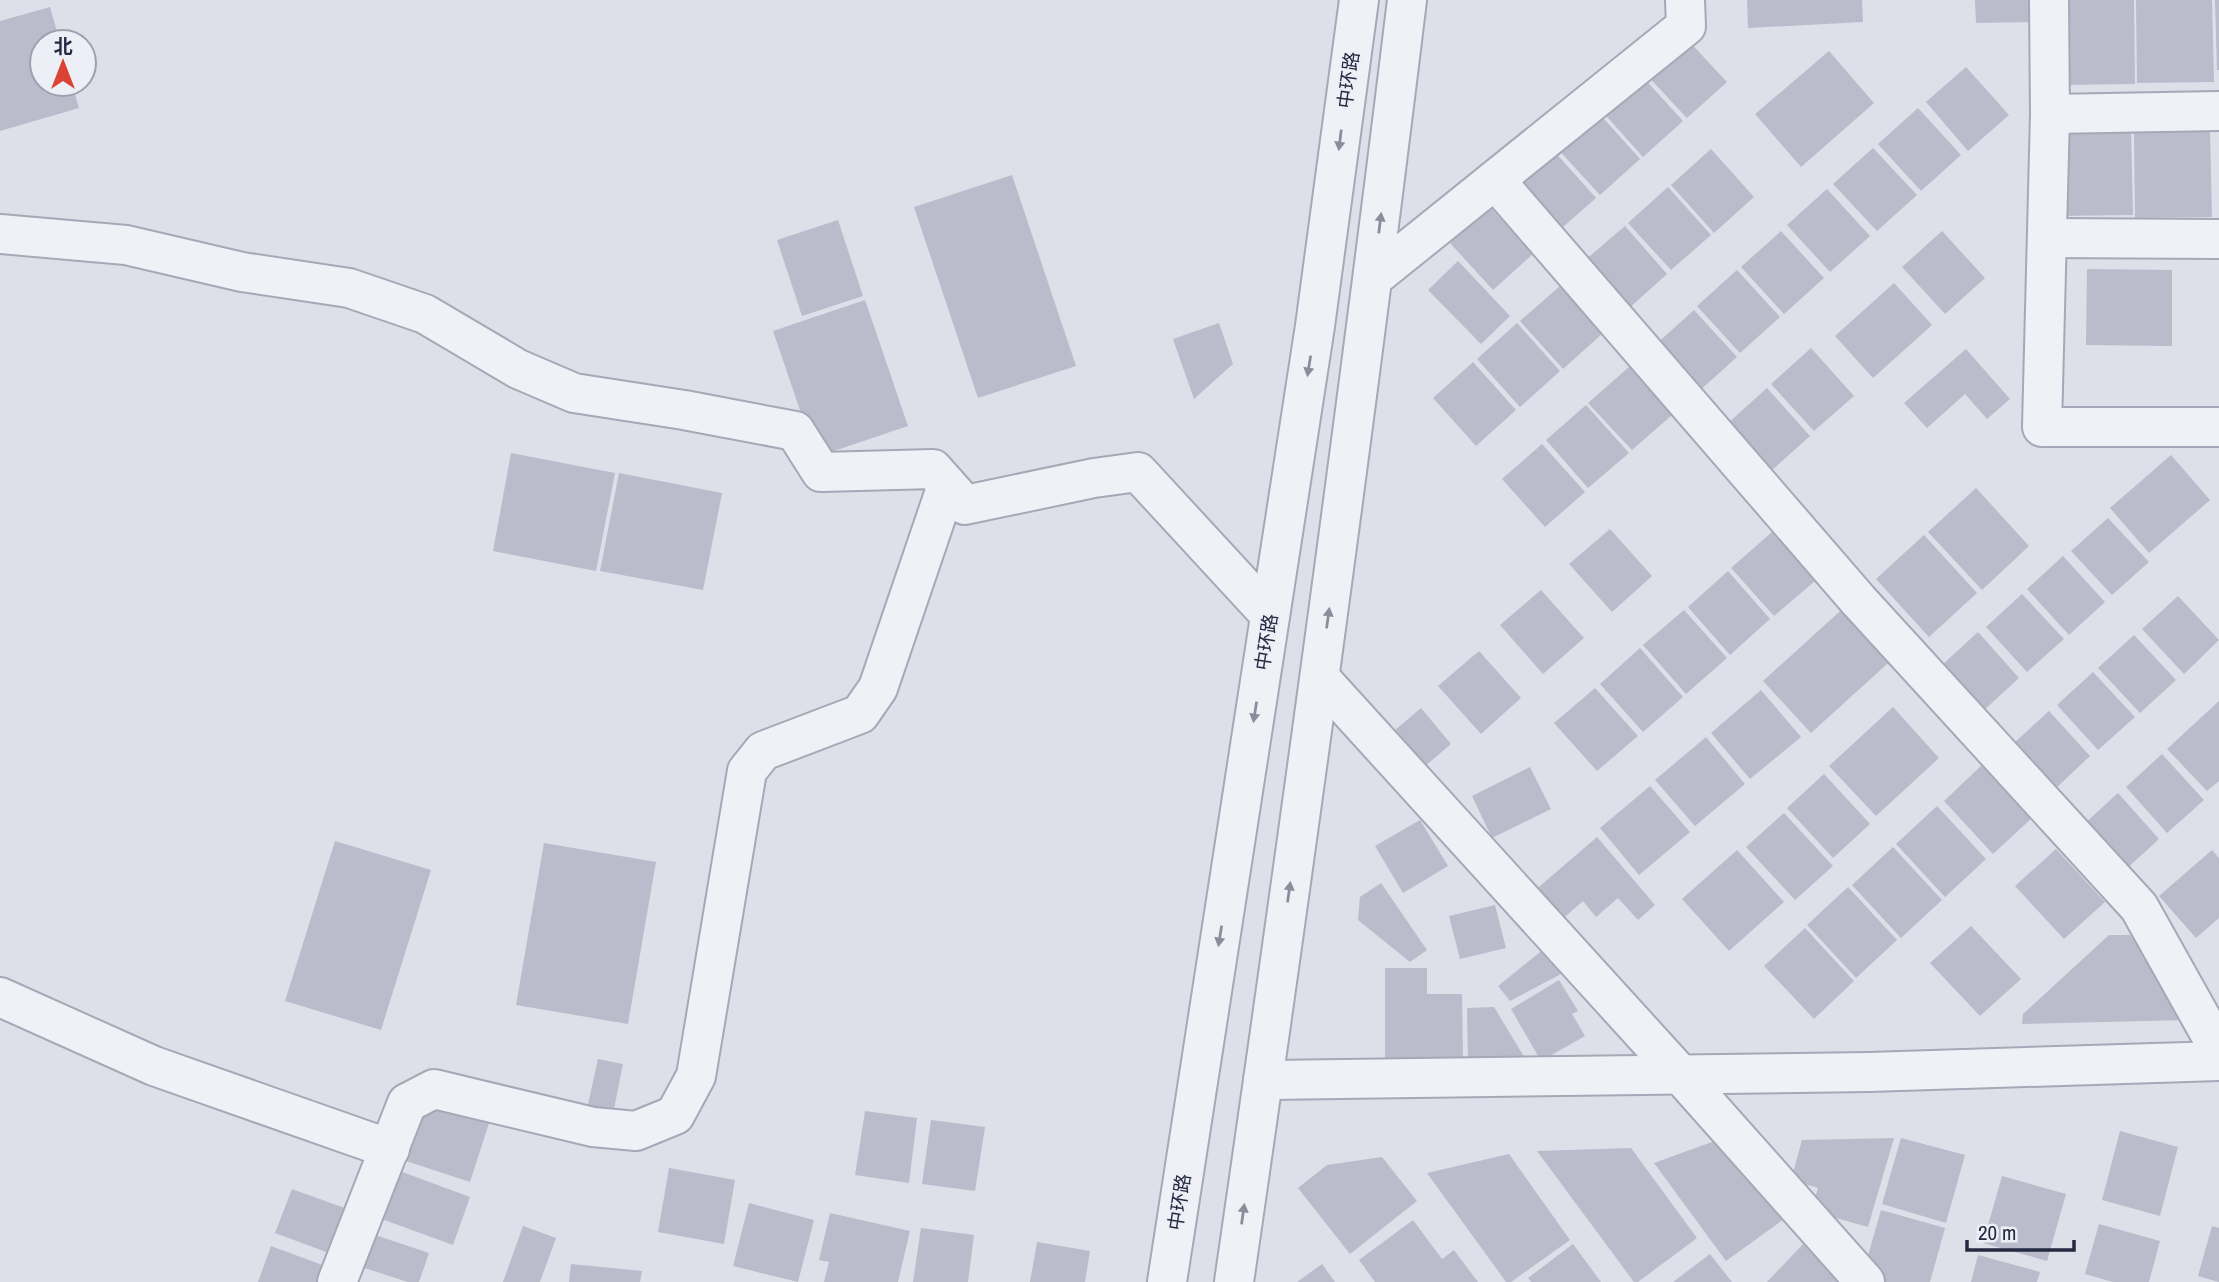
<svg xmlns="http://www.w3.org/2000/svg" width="2219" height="1282" font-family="'Archivo Narrow','Noto Sans SC',sans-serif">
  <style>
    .building { fill: #babccc }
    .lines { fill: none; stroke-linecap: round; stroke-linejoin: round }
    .minor-casing { stroke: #a6a8b7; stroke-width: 42 }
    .minor { stroke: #f0f1f7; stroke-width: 38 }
    .oneway { fill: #8a8d9c }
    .labels { text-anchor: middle; stroke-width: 5; stroke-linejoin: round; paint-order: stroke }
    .street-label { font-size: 19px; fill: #252941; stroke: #edeff6 }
  </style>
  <rect width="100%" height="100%" fill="#dddfe9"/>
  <g class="building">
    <path d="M1747,0H1862L1863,22L1748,28Z"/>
    <path d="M1975,0H2036L2037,22L1976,23Z"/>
    <path d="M2057,0H2134L2135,84L2058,85Z"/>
    <path d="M2136,0H2212L2214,82L2137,83Z"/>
    <path d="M2215,0H2219V70H2217Z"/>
    <path d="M50,7L60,42H42V84H72L79,108L0,131V21Z"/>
    <path d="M1683,35L1727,82L1687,118L1643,71Z"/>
    <path d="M1829,51L1874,103L1801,167L1755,114Z"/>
    <path d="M1966,67L2009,115L1968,151L1926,102Z"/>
    <path d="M1640,74L1683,121L1643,157L1600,109Z"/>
    <path d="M1918,108L1961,155L1921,191L1878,144Z"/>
    <path d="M1597,111L1640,159L1600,195L1556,147Z"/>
    <path d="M2131,130L2133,215L2056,216L2055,131Z"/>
    <path d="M2210,131L2212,217L2135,218L2134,132Z"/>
    <path d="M1873,148L1917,195L1877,231L1833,184Z"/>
    <path d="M1711,149L1754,197L1714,233L1671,185Z"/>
    <path d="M1553,150L1596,198L1555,234L1513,186Z"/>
    <path d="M1012,175L1076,366L978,398L914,207Z"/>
    <path d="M1668,187L1711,235L1671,270L1628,223Z"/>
    <path d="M1827,189L1870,236L1830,272L1787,225Z"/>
    <path d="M1490,207L1533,254L1493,290L1450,243Z"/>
    <path d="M838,220L863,296L802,316L777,240Z"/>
    <path d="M1625,226L1667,274L1627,310L1584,261Z"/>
    <path d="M1781,231L1824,278L1784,314L1741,267Z"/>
    <path d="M1942,231L1985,278L1945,314L1902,267Z"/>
    <path d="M1458,261L1510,316L1481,344L1428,290Z"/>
    <path d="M2087,269L2172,270V346L2086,345Z"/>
    <path d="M1737,270L1780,317L1740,353L1697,306Z"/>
    <path d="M1894,283L1932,325L1873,378L1835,336Z"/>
    <path d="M1560,286L1603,333L1563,369L1520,321Z"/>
    <path d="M865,300L908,426L816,457L773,331Z"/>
    <path d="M1694,310L1737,357L1697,393L1654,346Z"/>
    <path d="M1219,323L1233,364L1194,399L1173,339Z"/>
    <path d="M1517,323L1560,371L1520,407L1477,359Z"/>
    <path d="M1811,348L1854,396L1814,431L1771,384Z"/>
    <path d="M1966,349L2010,399L1987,419L1965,394L1927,428L1904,403Z"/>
    <path d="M1473,362L1516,410L1476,446L1433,398Z"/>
    <path d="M1629,367L1672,415L1632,450L1588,403Z"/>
    <path d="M1767,388L1810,436L1770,472L1727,424Z"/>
    <path d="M1586,405L1629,453L1588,488L1546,440Z"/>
    <path d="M1542,444L1585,492L1545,527L1502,479Z"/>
    <path d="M511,453L615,473L596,571L493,551Z"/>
    <path d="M2171,455L2210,500L2149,553L2110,508Z"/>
    <path d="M619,473L722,493L703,590L600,571Z"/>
    <path d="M1976,488L2029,546L1982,590L1928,532Z"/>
    <path d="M2108,518L2149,562L2112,595L2071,551Z"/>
    <path d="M1610,529L1652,576L1612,612L1569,564Z"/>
    <path d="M1772,532L1815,581L1774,616L1731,568Z"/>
    <path d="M1924,535L1977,593L1929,637L1876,579Z"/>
    <path d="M2063,556L2105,602L2069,635L2027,589Z"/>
    <path d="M1728,571L1770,619L1730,655L1688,607Z"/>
    <path d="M1541,590L1584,638L1543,674L1500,625Z"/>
    <path d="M2022,594L2064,639L2027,672L1986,627Z"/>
    <path d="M2178,596L2219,640L2184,674L2142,629Z"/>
    <path d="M1849,603L1897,655L1811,733L1763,681Z"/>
    <path d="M1684,610L1727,658L1686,694L1643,645Z"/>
    <path d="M1978,632L2019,678L1983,711L1942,665Z"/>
    <path d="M2134,635L2176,680L2140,713L2098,668Z"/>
    <path d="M1640,648L1683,697L1643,732L1600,684Z"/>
    <path d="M1479,651L1521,698L1481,734L1438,686Z"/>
    <path d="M2093,672L2135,717L2098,750L2057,705Z"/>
    <path d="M1595,688L1638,736L1597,771L1554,723Z"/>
    <path d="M1761,690L1801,737L1750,779L1711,733Z"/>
    <path d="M2219,701V781L2207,791L2167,749Z"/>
    <path d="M1893,707L1939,758L1876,816L1829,766Z"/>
    <path d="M1421,708L1451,744L1424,767L1394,731Z"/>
    <path d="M2049,711L2090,756L2055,789L2013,744Z"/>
    <path d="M1706,737L1745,784L1695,826L1655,780Z"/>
    <path d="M2162,754L2204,800L2167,833L2126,787Z"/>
    <path d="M1984,763L2033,817L1993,854L1944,801Z"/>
    <path d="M1530,767L1551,809L1492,838L1472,796Z"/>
    <path d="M1824,774L1870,824L1833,858L1787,808Z"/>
    <path d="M1650,786L1690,832L1639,875L1600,828Z"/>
    <path d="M2118,793L2159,839L2123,872L2082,826Z"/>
    <path d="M1937,806L1986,859L1945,897L1896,844Z"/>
    <path d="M1784,813L1833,866L1795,900L1746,847Z"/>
    <path d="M1420,820L1448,866L1403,893L1375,846Z"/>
    <path d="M1597,837L1655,905L1638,920L1618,898L1596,917L1583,901L1559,922L1533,892Z"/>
    <path d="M335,841L431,870L381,1030L285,1001Z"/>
    <path d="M544,843L656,862L628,1024L516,1005Z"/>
    <path d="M1893,847L1942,900L1901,938L1852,885Z"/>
    <path d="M2056,849L2105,902L2064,939L2015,886Z"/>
    <path d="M1737,850L1784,902L1729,951L1682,899Z"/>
    <path d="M2212,850L2219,858V918L2196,938L2159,896Z"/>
    <path d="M1381,883L1427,950L1410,962L1358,920L1360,897Z"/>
    <path d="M1848,887L1897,940L1856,978L1807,925Z"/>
    <path d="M1495,905L1506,948L1460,959L1449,916Z"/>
    <path d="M1971,926L2021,979L1980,1016L1930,963Z"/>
    <path d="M1805,928L1854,981L1814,1019L1764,966Z"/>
    <path d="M2109,935H2130L2187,999L2188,1020L2022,1024L2023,1014Z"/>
    <path d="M1544,949L1563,973L1510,1001L1498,986Z"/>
    <path d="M1385,968H1427V994H1462L1463,1058H1385Z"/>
    <path d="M1559,980L1578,1011L1572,1014L1585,1036L1541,1061L1511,1009Z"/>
    <path d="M1494,1007L1529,1065L1468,1066L1467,1008Z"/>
    <path d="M598,1059L623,1064L611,1124L585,1118Z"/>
    <path d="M427,1099L490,1120L470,1182L406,1161Z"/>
    <path d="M865,1111L917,1118L909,1183L855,1175Z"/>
    <path d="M931,1120L985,1127L975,1191L922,1184Z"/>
    <path d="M2120,1131L2178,1147L2160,1216L2102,1200Z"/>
    <path d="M1723,1138L1784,1219L1726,1261L1654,1163Z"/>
    <path d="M1894,1138L1868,1227L1811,1211L1818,1188L1791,1180L1802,1140Z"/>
    <path d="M1901,1138L1965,1155L1946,1223L1882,1204Z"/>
    <path d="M1631,1148L1697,1238L1638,1282H1634L1537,1151Z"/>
    <path d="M1509,1154L1570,1240L1511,1282H1506L1427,1173Z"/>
    <path d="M1382,1157L1417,1201L1350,1254L1298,1188L1327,1165Z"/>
    <path d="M669,1168L735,1180L724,1244L658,1232Z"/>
    <path d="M397,1170L470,1197L453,1245L379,1218Z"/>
    <path d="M2002,1176L2066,1194L2047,1261L1983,1243Z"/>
    <path d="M292,1189L353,1211L337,1256L275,1233Z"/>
    <path d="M749,1203L814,1220L798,1282L733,1266Z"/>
    <path d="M1881,1210L1945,1228L1930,1282H1880L1862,1277Z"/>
    <path d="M830,1213L910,1231L898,1282H824L829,1262L819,1260Z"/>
    <path d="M1413,1220L1442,1259L1454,1250L1478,1282H1375L1359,1260Z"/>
    <path d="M2099,1224L2160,1241L2149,1282H2113L2085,1274Z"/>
    <path d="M523,1226L556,1238L540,1282H503Z"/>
    <path d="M2212,1226L2219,1228V1282L2198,1276Z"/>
    <path d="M921,1228L974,1235L968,1282H913Z"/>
    <path d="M366,1232L429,1253L419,1282H408L355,1265Z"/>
    <path d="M1037,1242L1090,1251L1085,1282H1030Z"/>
    <path d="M1573,1244L1601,1282H1531L1528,1278Z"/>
    <path d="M1803,1244L1844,1282H1767Z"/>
    <path d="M271,1246L333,1269L328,1282H258Z"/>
    <path d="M1710,1254L1732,1282H1673Z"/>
    <path d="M1978,1255L2040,1272L2037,1282H1971Z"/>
    <path d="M571,1264L642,1271L640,1282H569Z"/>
    <path d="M1322,1264L1335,1282H1297Z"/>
  </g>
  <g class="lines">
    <g class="minor-casing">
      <g id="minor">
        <path d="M2049,0L2050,114L2042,427H2219"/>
        <path d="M2050,114L2219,111"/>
        <path d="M1495,180L1859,601L2139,907L2219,1050"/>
        <path d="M0,234L126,245L242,272L349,288L425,314L518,369L574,393L684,410L795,431L821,472L933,469L965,505L1094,478L1138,472L1270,615"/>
        <path d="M2047,238L2219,239"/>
        <path d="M1373,278L1686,26L1685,0"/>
        <path d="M1320,678L1680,1074L1865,1282"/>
        <path d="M0,997L154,1066L390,1149"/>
        <path d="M1263,1080L1869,1072L2219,1061"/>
        <path d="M337,1282L407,1103L434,1089L593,1127L636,1131L675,1115L696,1076L747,771L763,751L860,714L878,688L947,485"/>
        <path d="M1167,1282L1315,326L1359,0"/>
        <path d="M1234,1282C1296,855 1355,428 1407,0"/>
      </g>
    </g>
    <use href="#minor" class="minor"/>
  </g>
  <defs><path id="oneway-solid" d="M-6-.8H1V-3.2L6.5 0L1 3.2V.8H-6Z" transform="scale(1.75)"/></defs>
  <g class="oneway">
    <use href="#oneway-solid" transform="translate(1340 140) rotate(97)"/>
    <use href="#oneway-solid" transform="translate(1380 223) rotate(-83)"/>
    <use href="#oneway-solid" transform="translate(1309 366) rotate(99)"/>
    <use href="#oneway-solid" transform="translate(1328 618) rotate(-82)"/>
    <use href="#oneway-solid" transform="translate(1255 712) rotate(99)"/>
    <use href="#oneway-solid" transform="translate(1289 892) rotate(-82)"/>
    <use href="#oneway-solid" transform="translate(1220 936) rotate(99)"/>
    <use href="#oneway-solid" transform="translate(1243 1214) rotate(-82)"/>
  </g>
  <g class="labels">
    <g class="street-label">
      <text transform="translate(1348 80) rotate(-82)" y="7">中环路</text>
      <text transform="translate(1266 642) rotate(-81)" y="7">中环路</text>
      <text transform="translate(1179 1202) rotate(-81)" y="7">中环路</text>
    </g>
  </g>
  <g transform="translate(63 63)"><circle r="33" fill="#edeff6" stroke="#9da0ae" stroke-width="2"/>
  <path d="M0-5L12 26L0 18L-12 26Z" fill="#db4435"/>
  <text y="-10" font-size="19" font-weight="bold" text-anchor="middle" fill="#252941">北</text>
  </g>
  <path d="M1967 1240v10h107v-10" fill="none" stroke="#252941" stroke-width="3.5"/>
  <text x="1978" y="1240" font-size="21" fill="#252941" stroke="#edeff6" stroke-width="5" paint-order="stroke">20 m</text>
</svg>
